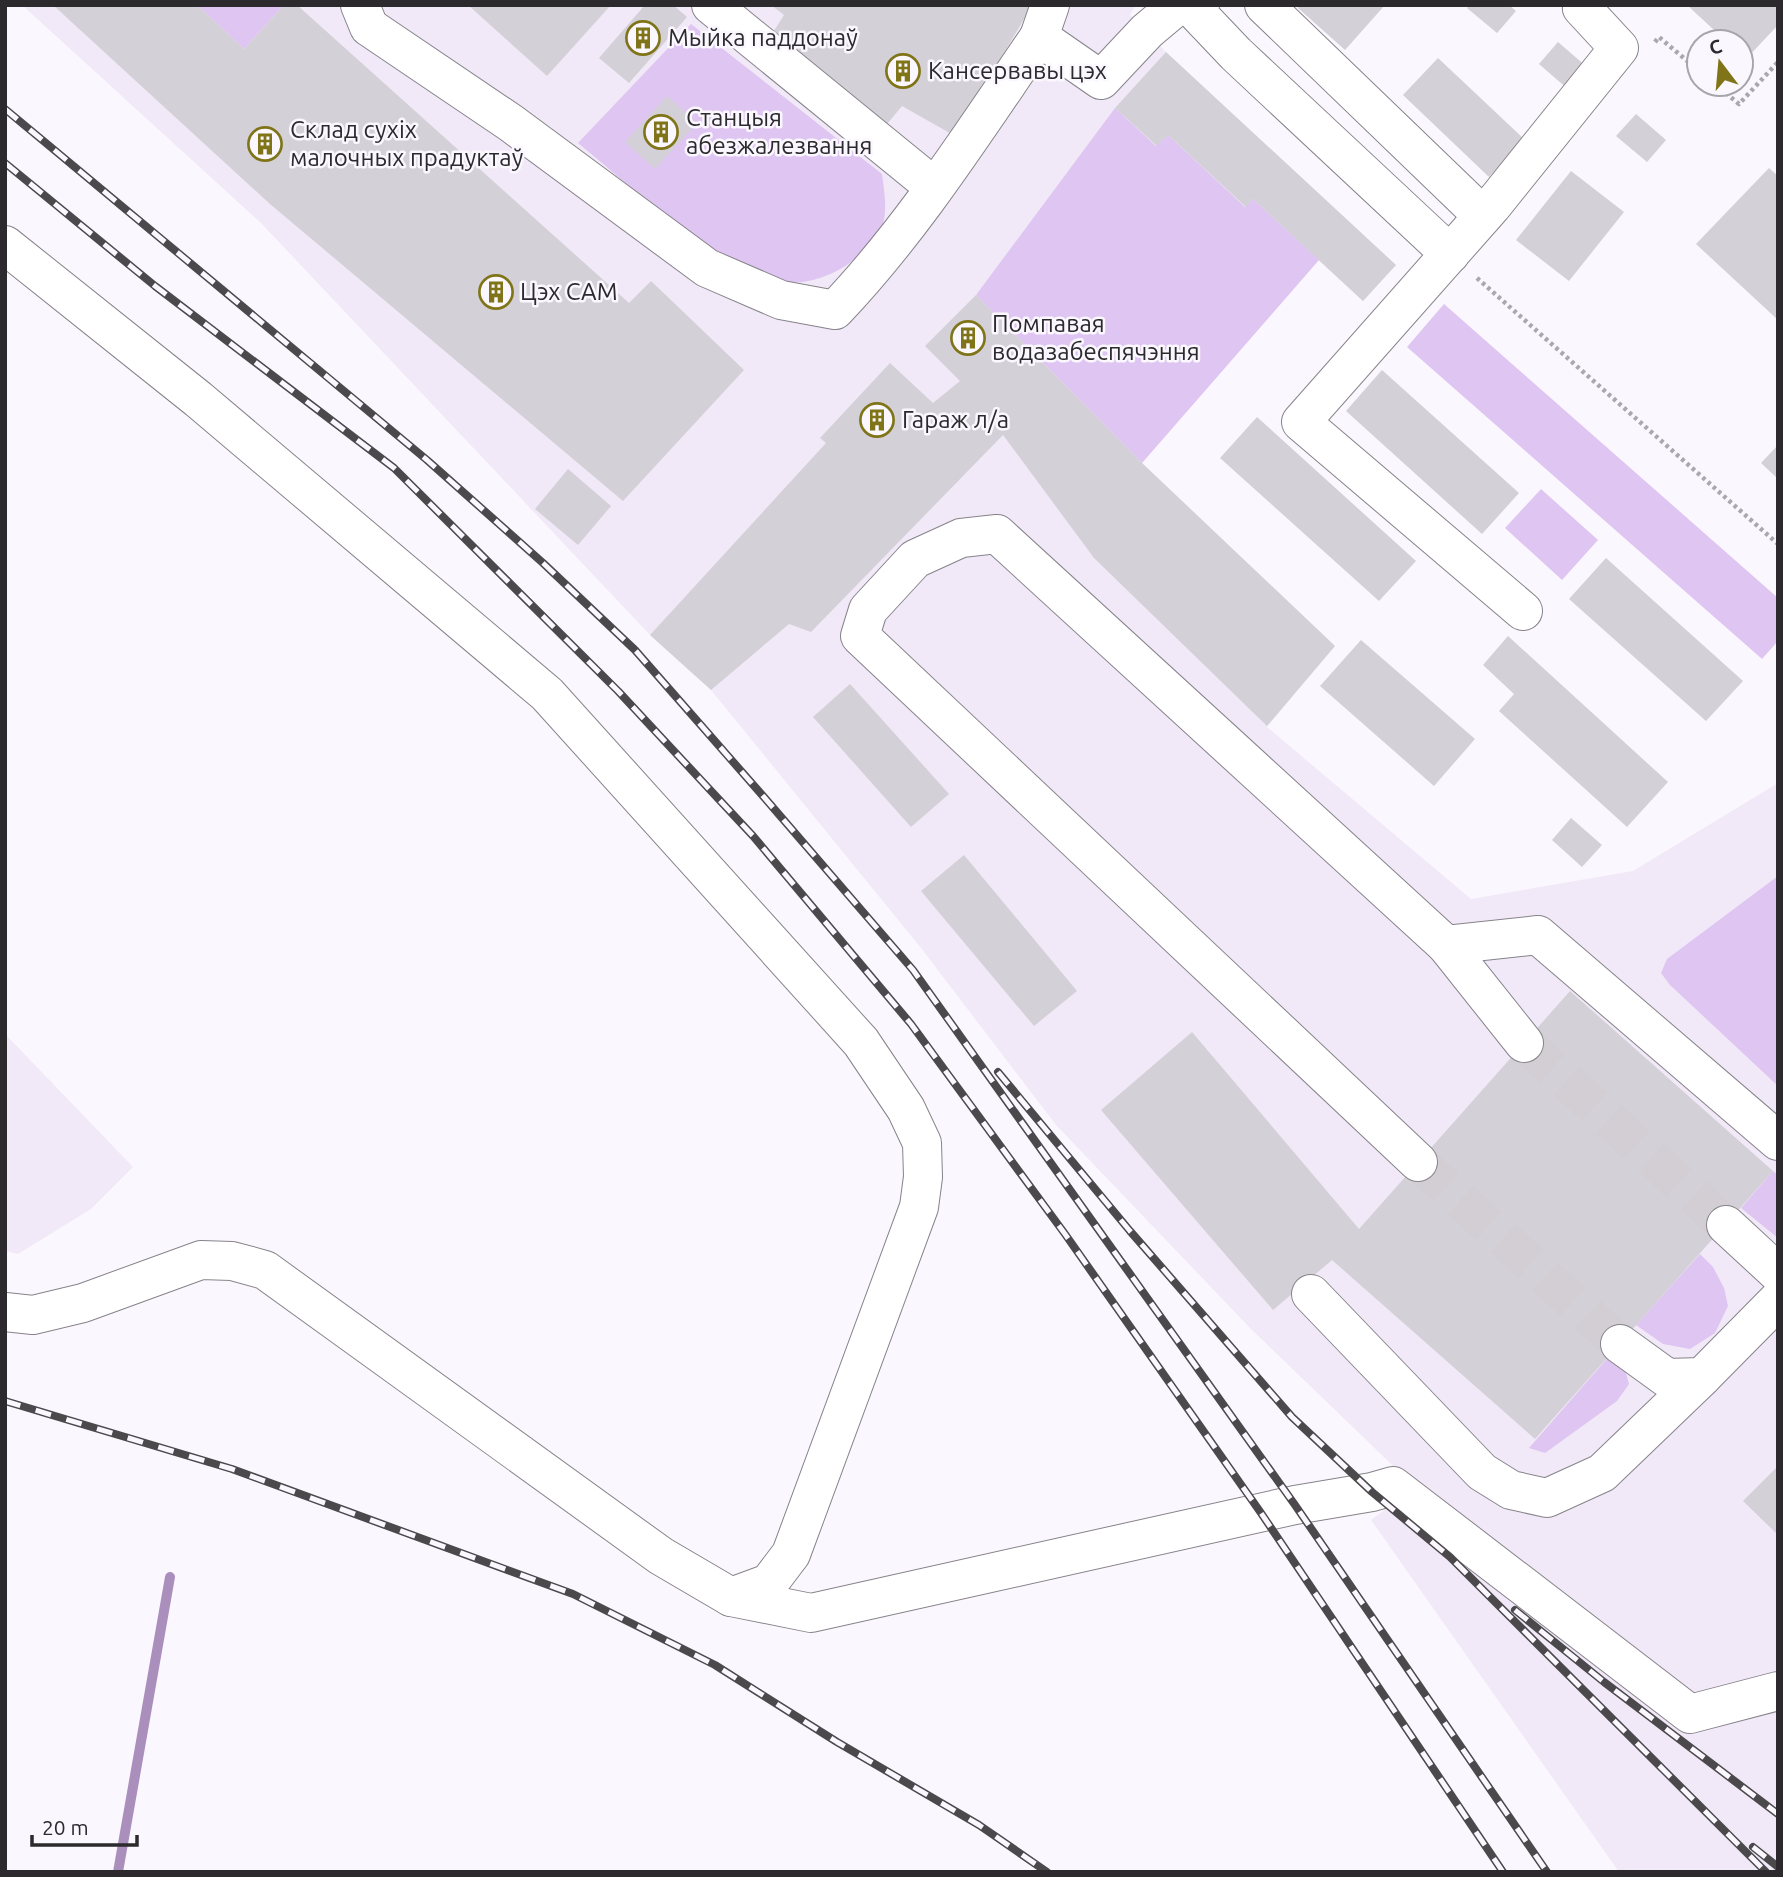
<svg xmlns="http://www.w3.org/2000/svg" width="1783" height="1877" font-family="Ubuntu,sans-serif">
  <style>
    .built { fill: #f1e9f7 }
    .green { fill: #dfc5f1 }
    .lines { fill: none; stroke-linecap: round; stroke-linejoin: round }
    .stream { stroke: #aa8ebc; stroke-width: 10 }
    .building { fill: #d4d0d7 }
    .minor-tunnel { stroke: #d2ced4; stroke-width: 38; stroke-dasharray: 38 19; stroke-linecap: butt }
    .minor-casing { stroke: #87838a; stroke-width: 40 }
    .path { stroke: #aba8ad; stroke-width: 4.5; stroke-dasharray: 3.5 3.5; stroke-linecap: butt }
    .minor { stroke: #fff; stroke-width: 38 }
    .rail-casing { stroke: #4c494d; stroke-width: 8 }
    .rail { stroke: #fbf7fe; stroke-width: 5; stroke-dasharray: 16; stroke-linecap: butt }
    .labels { text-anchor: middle; stroke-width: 5; stroke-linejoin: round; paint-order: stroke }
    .poi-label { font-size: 24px; fill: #2c2a2d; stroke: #fbf7fe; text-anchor: start }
  </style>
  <rect width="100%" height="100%" fill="#fbf7fe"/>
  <g class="built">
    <path d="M22,5H1136L1130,15L1166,52L1396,265L1363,301L1318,260L1142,463L1335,646L1267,727L1471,899L1633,871L1778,783V1872H1619L1371,1520L1415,1487L1251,1329L1056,1125L921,948L711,690L650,635L261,223Z"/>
    <path d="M5,1034L133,1167L91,1209L18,1254L5,1251Z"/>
  </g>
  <g class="green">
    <path d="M197,5H284L244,49Z"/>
    <path d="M691,24L882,174C888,217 889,234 851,262C834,275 803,287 781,281C705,259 638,192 578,143Z"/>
    <path d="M1115,108L1156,146L1168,135L1245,207L1253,199L1319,260L1142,463L976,295Z"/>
    <path d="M1444,304L1778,598V641L1762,659L1407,347Z"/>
    <path d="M1541,489L1598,540L1562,580L1505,528Z"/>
    <path d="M1778,876V1086L1670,985L1661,973L1667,959Z"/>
    <path d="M1773,1171L1778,1175V1238L1741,1208Z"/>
    <path d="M1700,1254L1713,1267L1724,1288L1728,1306L1715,1333L1690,1349L1663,1344L1636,1325Z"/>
    <path d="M1611,1354L1624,1366L1629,1384L1617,1401L1545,1453L1529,1448Z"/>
  </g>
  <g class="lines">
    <path class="stream" d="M118,1872L170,1577"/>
  </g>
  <g class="building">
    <path d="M53,5H197L244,49L284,5H297L629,303L651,281L744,370L623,501L270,204Z"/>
    <path d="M468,5H611L547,76Z"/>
    <path d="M645,5H673L687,17L629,83L599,58Z"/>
    <path d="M771,5H1029L1031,7L955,136L902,106L883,129L770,37L784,15Z"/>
    <path d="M1300,5H1385L1345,50L1298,8Z"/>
    <path d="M1469,5H1509L1516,11L1497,33L1467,8Z"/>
    <path d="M1687,5H1778V25L1746,59L1741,55V42H1727Z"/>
    <path d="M1558,42L1588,68L1569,90L1539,64Z"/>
    <path d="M1166,52L1396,265L1363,301L1253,199L1246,207L1168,135L1157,146L1115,108Z"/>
    <path d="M1438,58L1524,139L1489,177L1403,95Z"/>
    <path d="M667,96L697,123L655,169L625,142Z"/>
    <path d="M1636,114L1666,140L1647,162L1616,136Z"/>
    <path d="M1769,168L1778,176V320L1696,244Z"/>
    <path d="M1571,171L1624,212L1569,281L1516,240Z"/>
    <path d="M976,295L1142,463L1335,646L1267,726L1094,558L1003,435L811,632L789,624L711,690L650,635L826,443L820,438L890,363L933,403L960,381L925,346Z"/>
    <path d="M1382,370L1519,493L1482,534L1346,411Z"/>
    <path d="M1257,417L1416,561L1379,601L1220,458Z"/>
    <path d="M1778,445V479L1761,463Z"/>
    <path d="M568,469L611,506L578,545L535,509Z"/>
    <path d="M1606,558L1743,681L1706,721L1569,599Z"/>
    <path d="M1508,636L1668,782L1627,827L1499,711L1514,694L1483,665Z"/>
    <path d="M1361,640L1475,739L1434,786L1320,686Z"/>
    <path d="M850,684L949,794L911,827L813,717Z"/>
    <path d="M1571,818L1602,845L1582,867L1552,840Z"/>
    <path d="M964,855L1077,991L1034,1026L921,891Z"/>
    <path d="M1570,991L1773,1171L1535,1439L1332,1260L1273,1310L1101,1110L1192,1032L1359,1229Z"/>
    <path d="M1778,1466V1535L1743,1501Z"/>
  </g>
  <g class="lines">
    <g class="minor-tunnel">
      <path d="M1524,1043L1726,1225"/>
      <path d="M1418,1162L1620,1344"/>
    </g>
    <g class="minor-casing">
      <g id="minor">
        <path d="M360,5L369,27L511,123L707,268L781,300L835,310C913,228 975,130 1039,37L1101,80L1147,31L1178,5"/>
        <path d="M711,5L933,186"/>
        <path d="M1200,5L1198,14L1236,54L1450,254"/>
        <path d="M1264,5L1483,216"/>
        <path d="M1039,37L1050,5"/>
        <path d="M5,245L198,399L547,694L861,1042L906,1109L922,1143L923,1177L919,1207L791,1554L769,1583L731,1597"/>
        <path d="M1523,611L1301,422L1492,206L1619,48L1582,8L1583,5"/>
        <path d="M1446,945L1524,1043"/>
        <path d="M1418,1162L860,636L868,610L915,559L961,538L997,534L1446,945L1538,935L1778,1141"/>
        <path d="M1726,1225L1778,1273"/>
        <path d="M1311,1294L1482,1472L1511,1490L1547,1498L1602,1473L1702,1377"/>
        <path d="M5,1312L33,1315L83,1303L201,1260L232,1261L265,1270L661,1556L731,1597L811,1613L1295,1505L1372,1492L1393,1486L1690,1714L1778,1691"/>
        <path d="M1620,1344L1667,1378L1702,1377L1778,1300"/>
      </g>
    </g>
    <g class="path">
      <path d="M1655,42L1659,37L1699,71"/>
      <path d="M1715,84L1739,104L1778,62"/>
      <path d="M1477,278L1778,544"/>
    </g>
    <use href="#minor" class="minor"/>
    <g class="rail-casing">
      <g id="rail">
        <path d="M5,109L427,460L543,563L635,650L763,796L913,970L1295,1505L1547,1872"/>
        <path d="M5,163L155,286L394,468L618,691L753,836L911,1024L1065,1234L1261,1513L1503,1872"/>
        <path d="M998,1072L1130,1231L1292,1417L1372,1492L1450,1557L1766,1872"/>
        <path d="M5,1401L232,1469L573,1594L715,1665L837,1742L979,1825L1047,1872"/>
        <path d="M1515,1610L1604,1682L1778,1814"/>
        <path d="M1753,1847L1778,1867"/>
      </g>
    </g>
    <use href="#rail" class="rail"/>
  </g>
  <defs>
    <g id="building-ring" transform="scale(1.75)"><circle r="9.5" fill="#fbf7fe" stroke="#7f7417" stroke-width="1.5"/><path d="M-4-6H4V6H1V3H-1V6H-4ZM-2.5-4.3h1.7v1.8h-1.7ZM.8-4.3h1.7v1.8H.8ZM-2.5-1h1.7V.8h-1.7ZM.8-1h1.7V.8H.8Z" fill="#7f7417"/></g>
  </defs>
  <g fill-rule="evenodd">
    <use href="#building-ring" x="643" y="38"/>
    <use href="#building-ring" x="903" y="71"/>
    <use href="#building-ring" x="661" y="132"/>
    <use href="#building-ring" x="265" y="144"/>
    <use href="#building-ring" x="496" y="292"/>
    <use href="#building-ring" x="968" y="338"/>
    <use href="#building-ring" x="877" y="420"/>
  </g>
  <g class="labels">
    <g class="poi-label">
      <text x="668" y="46">Мыйка паддонаў</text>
      <text x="928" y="79">Кансервавы цэх</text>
      <text x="686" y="126">Станцыя<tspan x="686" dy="28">абезжалезвання</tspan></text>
      <text x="290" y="138">Склад сухіх<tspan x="290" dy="28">малочных прадуктаў</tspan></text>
      <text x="520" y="300">Цэх САМ</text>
      <text x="992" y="332">Помпавая<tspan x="992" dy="28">водазабеспячэння</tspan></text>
      <text x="902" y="428">Гараж л/а</text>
    </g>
  </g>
  <rect width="1783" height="1877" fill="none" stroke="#2c2a2d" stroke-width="14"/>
  <g transform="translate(1720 63) rotate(344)"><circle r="33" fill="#fbf7fe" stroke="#a8a5aa" stroke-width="2"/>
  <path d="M0-5L12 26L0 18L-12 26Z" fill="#7f7417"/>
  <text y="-10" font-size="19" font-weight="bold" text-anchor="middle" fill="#2c2a2d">С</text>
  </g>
  <path d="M32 1835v10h105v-10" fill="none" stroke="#2c2a2d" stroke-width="3.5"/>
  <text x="42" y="1835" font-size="21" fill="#2c2a2d" stroke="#fbf7fe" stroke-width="5" paint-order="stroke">20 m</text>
</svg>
